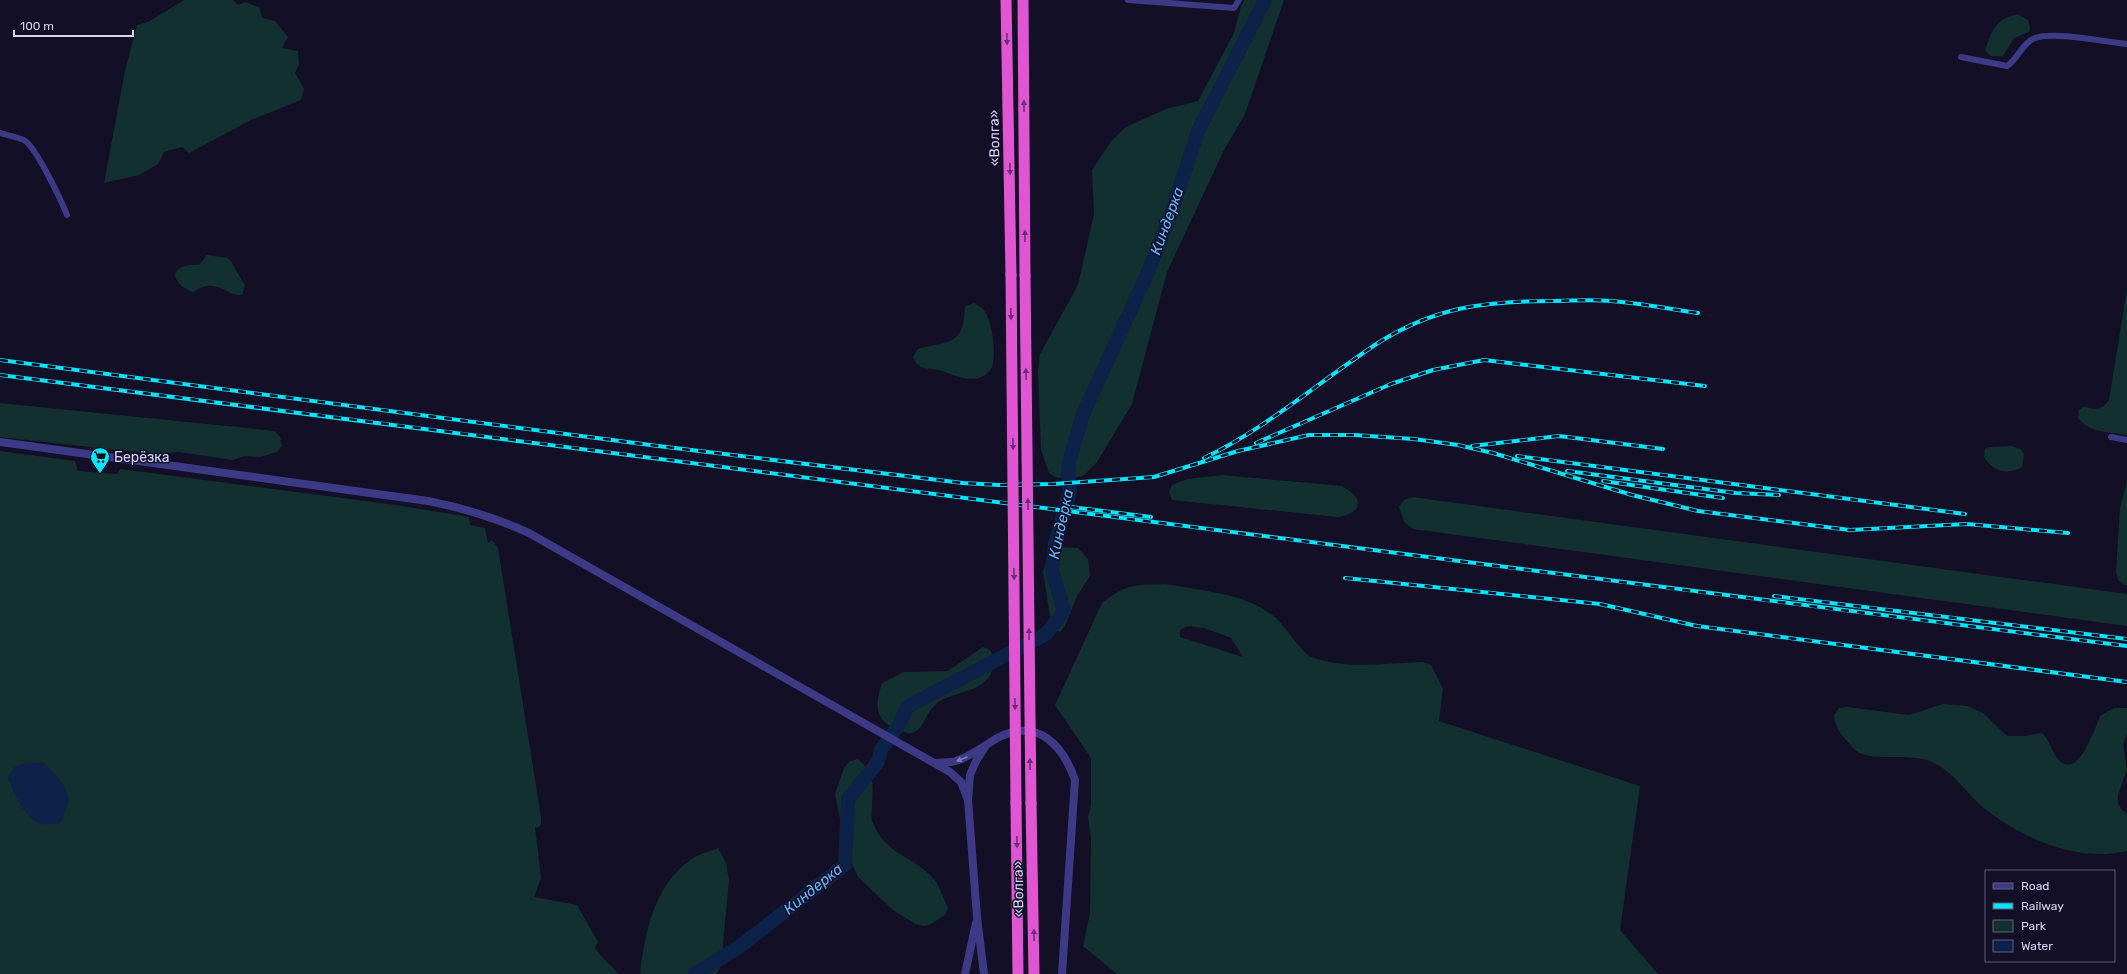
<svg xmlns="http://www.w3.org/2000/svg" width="2127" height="974" font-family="Rubik,sans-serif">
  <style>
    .green { fill: #12302f; fill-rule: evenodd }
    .water { fill: #0c2248 }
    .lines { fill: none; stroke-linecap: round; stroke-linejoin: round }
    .river { stroke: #0c2248; stroke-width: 14 }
    .minor { stroke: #3d3a85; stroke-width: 6 }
    .tertiary { stroke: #3d3a85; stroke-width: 8 }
    .trunk { stroke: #e055d1; stroke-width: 11 }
    .rail-casing { stroke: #00e5ff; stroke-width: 4 }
    .rail { stroke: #130f26; stroke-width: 2.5; stroke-dasharray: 8; stroke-linecap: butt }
    .trunk-bridge { stroke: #e055d1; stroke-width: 11 }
    .oneway { fill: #6f2e73 }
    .oneway2 { fill: #837fbc }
    .labels { text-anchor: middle; stroke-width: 3; stroke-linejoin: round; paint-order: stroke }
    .street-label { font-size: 14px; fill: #d9d4ff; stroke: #130f26 }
    .poi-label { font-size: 14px; fill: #d9d4ff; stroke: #130f26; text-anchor: start }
    .water-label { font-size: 15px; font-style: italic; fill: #62b6ff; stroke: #130f26 }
  </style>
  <rect width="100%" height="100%" fill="#130f26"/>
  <g class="green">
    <path d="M184,0H233L238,5L245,2L259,7L262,18L275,21L288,37L282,48L298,51L299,64L295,73L304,89L301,100L251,120L189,153L182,147L164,152L158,164L139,175L104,183L125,71L137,25L148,22Z"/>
    <path d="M1245,0H1284L1245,114L1224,150L1167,272L1132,404L1097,462L1084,475L1070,480L1055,477L1049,473L1041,450L1038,371L1040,354L1078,285L1094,214L1092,170L1112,140L1126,127L1166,109L1198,101L1234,33L1241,6Z"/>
    <path d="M2017,14L2028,20L2030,28L2029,32L2014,38L2003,56H1991L1985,51C1992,30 1995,20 2017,14Z"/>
    <path d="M207,255L227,258L231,261L245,286L242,295C231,297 221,284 208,286C203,286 197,290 193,292C184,290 167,276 180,268C186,264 193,265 199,265Z"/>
    <path d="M2127,289V435C2109,432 2090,433 2078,418L2079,410L2083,407C2095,409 2102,411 2109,400Z"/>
    <path d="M974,303C976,305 980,306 982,308C992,317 998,357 991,369C989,373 984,376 979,378C967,382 950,373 938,370C926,367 919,371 913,357L918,349C951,340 963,346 965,307Z"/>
    <path d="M0,403L275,431L280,437L282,446L277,452L261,457L245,456L233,460L179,452L154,454L0,437Z"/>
    <path d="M2012,446L2020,449L2024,454L2022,467C2007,476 1993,471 1984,457L1985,449L1989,447Z"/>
    <path d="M0,451L75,461L78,471L117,474L120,469L396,505L469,517L470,525L485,528L488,543L492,540L498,548L541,817V825L537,828L535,827L541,878L534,897L577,905L598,942L595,948C602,959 611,964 618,974H0Z"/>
    <path d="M1222,475L1342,486C1346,489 1352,492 1355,496C1365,509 1348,516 1338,517L1172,500L1169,492L1172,485L1188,479Z"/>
    <path d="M2127,481V585H2125L2118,580L2116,572L2120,508Z"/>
    <path d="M1412,497L2127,594V626L1413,529L1405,523L1399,507L1404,500Z"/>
    <path d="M1061,547L1078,548L1088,559L1090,576L1077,596L1065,626L1060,632L1052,629L1043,572L1048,556Z"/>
    <path d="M1166,584C1202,591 1247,593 1276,618C1285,626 1302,653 1311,657C1345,670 1387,663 1423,662L1431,665L1443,689L1439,721L1640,786L1620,930L1658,974H1117L1083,946L1090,913L1091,837L1088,817L1091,805V758L1055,705L1102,603C1127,583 1136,585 1166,584ZM1187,626L1204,628L1231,638L1243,657L1180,637V630Z"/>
    <path d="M983,647L991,651C991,655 994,661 993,666C990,691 957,691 940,701C926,710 925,726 916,731C910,735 904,732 899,730C874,721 875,705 882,683L904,672L948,671Z"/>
    <path d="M1943,704L1968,706L1983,713L2007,736H2024L2042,733C2050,740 2051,751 2058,759C2078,782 2095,728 2100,716L2114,708H2127V735L2123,743L2127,770L2118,795V804L2123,811L2127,813V851C2078,863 2021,838 1984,808C1966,793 1953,771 1932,762C1910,752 1875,762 1858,752C1853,749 1849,743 1845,739C1838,731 1835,725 1834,715L1839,708L1847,707L1909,715Z"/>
    <path d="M858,759C875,775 873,783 872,805C872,810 871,816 872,821C885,854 909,854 931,876C939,883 943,898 948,908L945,915L931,924L924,926L915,924L893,910L858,877L847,853L835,794L844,768L850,761Z"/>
    <path d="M718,848L726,863L729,880L721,966L716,974H640C645,932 654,884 693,858C700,854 710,851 718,848Z"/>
  </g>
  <path class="water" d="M44,763C66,786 76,792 60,823C54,823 46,825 41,824C25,820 14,792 8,779C14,760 27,763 44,763Z"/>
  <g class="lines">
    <path class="river" d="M695,974L739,947L845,865L848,799L878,762L881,750L899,725L907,707L1046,634L1064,611L1052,570L1055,544L1070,491L1068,476L1069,462L1083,414L1149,270L1170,216L1198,131L1265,0"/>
    <g class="minor">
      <path d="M1128,0L1234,8L1239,0"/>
      <path d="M1961,57L2007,66C2019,58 2022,43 2035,38C2053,31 2106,42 2127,44"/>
      <path d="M0,133C7,135 17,137 24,140C36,147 61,200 67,215"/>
      <path d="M2111,437L2127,440"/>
    </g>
    <g class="tertiary">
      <path d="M0,442L428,501C464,508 496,518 529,533L950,772L961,782L968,800"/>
      <path d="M935,763C941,762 950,763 956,761C972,756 985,745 999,737C1039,718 1063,746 1075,780L1062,974"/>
      <path d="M965,974L976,923"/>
      <path d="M984,974L977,917L968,800L970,775L976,761L985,747"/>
    </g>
    <g class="trunk">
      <path d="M1006,0L1011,275"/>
      <path d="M1023,0L1025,275"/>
      <path d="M1016,803L1018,974"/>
      <path d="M1031,803L1034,974"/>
    </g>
    <g class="rail-casing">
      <g id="rail">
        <path d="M0,360L658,446L963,483L999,485L1053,484L1154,477L1238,451L1309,435H1354L1414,439L1458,445L1493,453L1632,495L1698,511L1850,530L1967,524L2068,533"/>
        <path d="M0,375C709,464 1418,557 2127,646"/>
        <path d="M1256,443L1391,384L1433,370L1484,360L1705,386"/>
        <path d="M1472,446L1559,436L1663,449"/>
        <path d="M1517,456L1965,514"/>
        <path d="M1204,458C1267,428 1320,381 1378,343C1435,307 1485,301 1551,301C1571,301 1591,299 1611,301C1640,303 1669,309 1698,313"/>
        <path d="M1567,471L1736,493L1779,495"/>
        <path d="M1603,481L1723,498"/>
        <path d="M1071,507L1151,517"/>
        <path d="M1345,578L1600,604L1697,626L2127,682"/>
        <path d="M1774,596L2127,639"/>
      </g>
    </g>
    <use href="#rail" class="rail"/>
    <g class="trunk-bridge">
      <path d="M1011,275L1016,803"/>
      <path d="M1025,275L1031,803"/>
    </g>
  </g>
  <defs><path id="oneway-solid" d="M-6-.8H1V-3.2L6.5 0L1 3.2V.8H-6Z"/></defs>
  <g class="oneway">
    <use href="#oneway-solid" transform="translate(1007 39) rotate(89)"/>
    <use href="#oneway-solid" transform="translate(1024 106) rotate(-90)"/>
    <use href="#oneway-solid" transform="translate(1010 169) rotate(89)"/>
    <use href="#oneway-solid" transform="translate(1025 236) rotate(-90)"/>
    <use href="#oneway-solid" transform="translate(1011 314) rotate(89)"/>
    <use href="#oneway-solid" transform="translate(1026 374) rotate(-91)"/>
    <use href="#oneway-solid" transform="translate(1013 444) rotate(89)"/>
    <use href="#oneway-solid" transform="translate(1028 504) rotate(-91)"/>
    <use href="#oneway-solid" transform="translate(1014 574) rotate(89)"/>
    <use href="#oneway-solid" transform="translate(1029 634) rotate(-91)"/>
    <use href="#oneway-solid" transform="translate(1015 704) rotate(89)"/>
    <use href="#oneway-solid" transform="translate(1030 764) rotate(-91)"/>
    <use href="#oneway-solid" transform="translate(1017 842) rotate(89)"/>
    <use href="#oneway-solid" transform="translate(1034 935) rotate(-91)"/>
  </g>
  <use class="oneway2" href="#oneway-solid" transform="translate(962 759) rotate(158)"/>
  <defs>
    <g id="supermarket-pin" transform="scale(1)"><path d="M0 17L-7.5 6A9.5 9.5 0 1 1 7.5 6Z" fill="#00e5ff" stroke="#130f26"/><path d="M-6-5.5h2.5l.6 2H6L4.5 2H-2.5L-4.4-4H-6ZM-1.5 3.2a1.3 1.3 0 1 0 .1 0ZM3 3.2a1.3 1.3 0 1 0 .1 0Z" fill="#111"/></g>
  </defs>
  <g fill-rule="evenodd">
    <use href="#supermarket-pin" x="100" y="457"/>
  </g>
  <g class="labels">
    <g class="street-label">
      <text transform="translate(994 138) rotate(-91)" y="5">«Волга»</text>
      <text transform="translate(1018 889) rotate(-91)" y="5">«Волга»</text>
    </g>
    <g class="poi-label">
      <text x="114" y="462">Берёзка</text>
    </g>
    <g class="water-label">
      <text transform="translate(1167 221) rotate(-70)" y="5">Киндерка</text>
      <text transform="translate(1061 524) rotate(-78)" y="5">Киндерка</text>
      <text transform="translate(813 889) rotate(-39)" y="5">Киндерка</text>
    </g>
  </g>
  <rect x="1985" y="870" width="130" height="92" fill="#130f26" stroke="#625e7d"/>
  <rect x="1993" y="883" width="20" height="6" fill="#3d3a85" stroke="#625e7d"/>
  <text x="2021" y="890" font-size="12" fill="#d9d4ff">Road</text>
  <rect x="1993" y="903" width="20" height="6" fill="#00e5ff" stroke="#625e7d"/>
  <text x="2021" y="910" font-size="12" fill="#d9d4ff">Railway</text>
  <rect x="1993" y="920" width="20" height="12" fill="#12302f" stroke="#625e7d"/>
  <text x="2021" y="930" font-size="12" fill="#d9d4ff">Park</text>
  <rect x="1993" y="940" width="20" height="12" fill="#0c2248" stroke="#625e7d"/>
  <text x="2021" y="950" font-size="12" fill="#d9d4ff">Water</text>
  <path d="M14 30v6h119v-6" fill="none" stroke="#d9d4ff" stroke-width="2"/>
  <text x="20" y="30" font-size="12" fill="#d9d4ff" stroke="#130f26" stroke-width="3" paint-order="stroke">100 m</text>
</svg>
